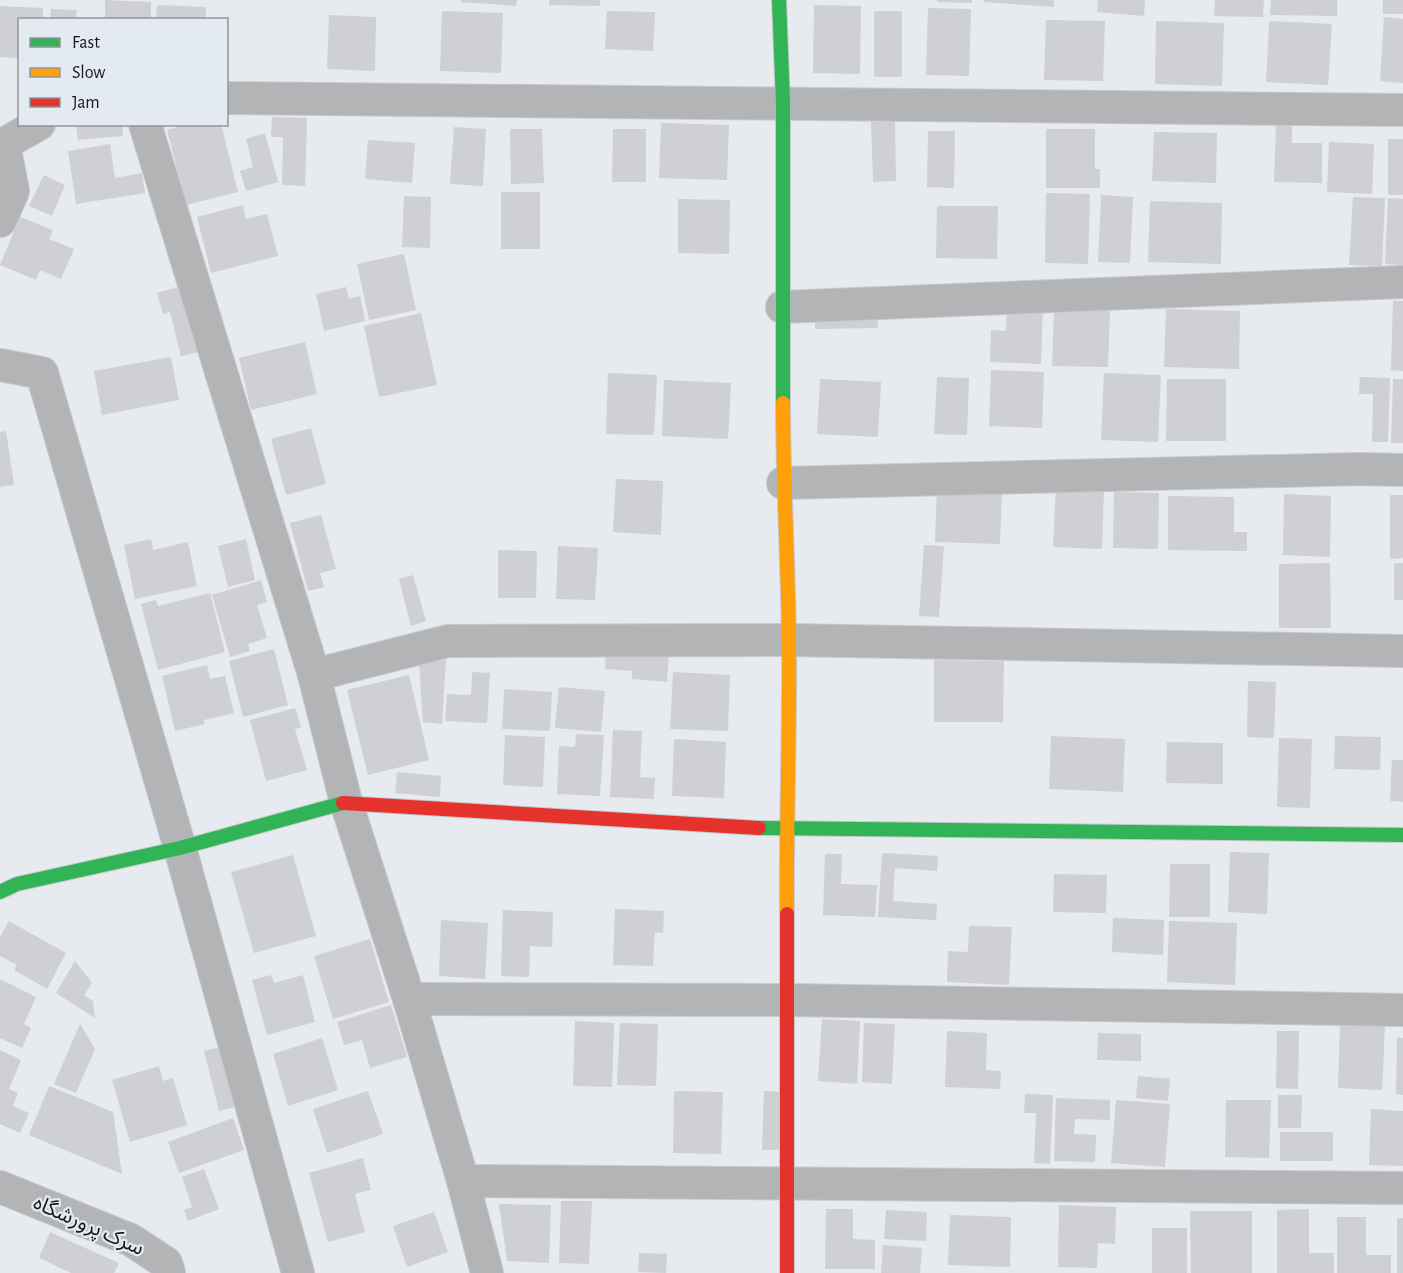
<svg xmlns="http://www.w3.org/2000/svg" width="1403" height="1273" font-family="'Alegreya Sans','Noto Sans Arabic',sans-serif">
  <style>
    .building { fill: #ced0d3 }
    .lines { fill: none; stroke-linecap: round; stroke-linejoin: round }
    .street-casing { stroke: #c6c8cb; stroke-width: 34 }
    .fast-casing { stroke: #c6c8cb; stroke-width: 16 }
    .slow-casing { stroke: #c6c8cb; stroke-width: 16 }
    .jam-casing { stroke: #c6c8cb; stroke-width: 16 }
    .street { stroke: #b3b4b6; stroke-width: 32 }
    .fast { stroke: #30b455; stroke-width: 14 }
    .slow { stroke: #ff9f0a; stroke-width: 14 }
    .jam { stroke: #e5322d; stroke-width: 14 }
    .labels { text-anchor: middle; stroke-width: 4.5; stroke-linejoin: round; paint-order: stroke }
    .street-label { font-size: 21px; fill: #16181a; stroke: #e4eaf1 }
  </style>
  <rect width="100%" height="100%" fill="#e7eaee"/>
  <g class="building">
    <path d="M105,0L151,2V20H105Z"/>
    <path d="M461,0H517L516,6L461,2Z"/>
    <path d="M549,0H600V6L549,5Z"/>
    <path d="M937,0H972V3L937,2Z"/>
    <path d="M984,0H1054V7L983,2Z"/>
    <path d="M1098,0H1145L1144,16L1097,12Z"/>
    <path d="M1215,0H1264L1263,17L1214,16Z"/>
    <path d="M1271,0H1337V16L1270,15Z"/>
    <rect x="1383" y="0" width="20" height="14"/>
    <path d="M157,5L206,7V20H156Z"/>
    <path d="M814,5L861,6L860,74L813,73Z"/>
    <path d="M0,6L43,8V20H20V58L0,57Z"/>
    <path d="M928,8L971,9L969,76L926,75Z"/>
    <path d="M51,9L77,10L76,20H50Z"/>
    <path d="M442,11L503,13L501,73L440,71Z"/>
    <path d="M607,11L655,12L653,51L605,49Z"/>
    <rect x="874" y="11" width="28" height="66"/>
    <path d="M329,15L376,17L375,71L327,69Z"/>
    <path d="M1384,17L1403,19V83L1380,81Z"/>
    <path d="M1046,20L1105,21L1103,81L1044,80Z"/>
    <path d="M1156,21L1224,23L1222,86L1155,84Z"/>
    <path d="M1269,21L1332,24L1328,85L1266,82Z"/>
    <path d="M272,117L307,118L305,186L282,185L283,137H271Z"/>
    <path d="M895,121L896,181L873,182L871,122Z"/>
    <path d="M661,123L729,125L727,180L659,178Z"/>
    <path d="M76,124H122L123,136L78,140Z"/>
    <path d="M188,124H221L238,192L186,205L167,130Z"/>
    <path d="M1276,125H1292V143H1322V183L1274,182Z"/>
    <path d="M454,127L486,129L483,186L450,184Z"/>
    <path d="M510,129H542L544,183L511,184Z"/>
    <path d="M613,129H646V182H612Z"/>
    <path d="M1046,129H1095V169H1100V188H1046Z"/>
    <path d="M928,131H955L954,188L927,187Z"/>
    <path d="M1154,132L1217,133L1216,183L1152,181Z"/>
    <path d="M265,133L278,182L246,191L240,171L253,167L246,139Z"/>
    <rect x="1388" y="139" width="15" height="56"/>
    <path d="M368,140L415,143L412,183L365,179Z"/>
    <path d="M1329,142L1374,144L1372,194L1327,192Z"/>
    <path d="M110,144L115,178L142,173L145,193L76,204L68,151Z"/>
    <path d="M44,175L65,185L52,216L29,206Z"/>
    <rect x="501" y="192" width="39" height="57"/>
    <path d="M1046,193L1090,194L1088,264L1045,263Z"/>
    <path d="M1101,195L1133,197L1130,263L1098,262Z"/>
    <path d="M404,196L431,197L430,248L402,247Z"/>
    <path d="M1353,197L1385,198L1382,266L1349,265Z"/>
    <path d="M1388,198L1403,199V265L1385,264Z"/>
    <path d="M678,199L730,200L729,254L678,253Z"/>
    <path d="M1150,201L1222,203L1221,264L1148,262Z"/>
    <path d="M243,205L246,219L267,214L278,256L211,273L197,217Z"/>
    <path d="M937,206H998L997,259L936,258Z"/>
    <path d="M20,217L53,230L49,239L74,249L61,279L40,270L36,280L0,265Z"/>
    <path d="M404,254L416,310L369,320L357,264Z"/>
    <path d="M182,286L199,352L181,356L170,312L163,314L157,293Z"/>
    <path d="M346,287L349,299L360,296L365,321L324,331L316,294Z"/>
    <path d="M1393,301H1403V371L1391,370Z"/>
    <path d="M1007,304L1043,305L1041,364L990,362L991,330L1006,331Z"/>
    <path d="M877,306L878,328L815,329V307Z"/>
    <path d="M1054,309L1110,311L1108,367L1052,366Z"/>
    <path d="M1166,309L1240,311L1239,369L1164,367Z"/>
    <path d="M421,313L437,385L379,397L364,326Z"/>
    <path d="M305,342L317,394L251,410L239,358Z"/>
    <path d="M171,357L179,400L102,415L94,371Z"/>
    <path d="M991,370L1044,372L1042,428L989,426Z"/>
    <path d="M608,373L657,375L654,435L606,434Z"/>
    <path d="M1104,373L1161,375L1158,442L1101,440Z"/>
    <path d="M937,377L969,378L967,435L934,434Z"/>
    <path d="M1360,377L1390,378L1388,442H1372L1373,394H1359Z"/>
    <path d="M820,379L881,382L878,437L817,434Z"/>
    <path d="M1167,379H1226V441H1166Z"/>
    <path d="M1393,379H1403V443H1391Z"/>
    <path d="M664,380L731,383L728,439L662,436Z"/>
    <path d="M311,428L326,484L286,495L271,439Z"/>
    <path d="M6,431L14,485L0,487V432Z"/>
    <path d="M616,479L663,481L661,535L613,532Z"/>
    <path d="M937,486L1002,487L1000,544L935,542Z"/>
    <path d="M1056,488L1104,490L1102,549L1053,547Z"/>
    <path d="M1114,492L1159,493L1158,549L1113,548Z"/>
    <path d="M1284,494L1331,496L1330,557L1283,555Z"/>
    <path d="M1390,495H1403V558L1390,559Z"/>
    <path d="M1168,496L1234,497V532H1247V551L1168,550Z"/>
    <path d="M321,515L336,569L320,573L324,587L308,591L290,523Z"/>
    <path d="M151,539L153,550L188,542L197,586L135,599L124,545Z"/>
    <path d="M246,539L255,580L228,587L218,546Z"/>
    <path d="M924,545L944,546L939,617L919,616Z"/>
    <path d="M558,546L598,548L595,600L556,599Z"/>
    <path d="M498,550L537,551L536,598H498Z"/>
    <path d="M1330,563L1331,628H1279V564Z"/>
    <rect x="1394" y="563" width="9" height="37"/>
    <path d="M413,575L426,621L411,626L399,579Z"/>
    <path d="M261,580L267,602L257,605L267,638L248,644L250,651L230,657L212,595Z"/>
    <path d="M210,593L225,652L158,670L141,604L156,600L158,606Z"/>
    <path d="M606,648L669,652L667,682L632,679V671L605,669Z"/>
    <path d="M274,649L288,705L243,717L229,661Z"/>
    <path d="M446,660L442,724L423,722L419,663Z"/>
    <path d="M934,660L1004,661L1003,722H934Z"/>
    <path d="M207,665L210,679L225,676L234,713L204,720L205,724L175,731L162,676Z"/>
    <path d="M472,672L490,673L487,723L445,721L447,694L471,695Z"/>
    <path d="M673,672L730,675L728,731L670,729Z"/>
    <path d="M409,675L429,760L368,775L347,690Z"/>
    <path d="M1248,681L1276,682L1274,738L1247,737Z"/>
    <path d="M559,687L605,691L601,732L555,728Z"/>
    <path d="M504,689L552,692L550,731L502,729Z"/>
    <path d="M295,708L301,727L295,729L307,770L266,781L250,720Z"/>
    <path d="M613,730L642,731L640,777L655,778L654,799L610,797Z"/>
    <path d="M576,734L604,735L600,796L557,794L559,746L575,747Z"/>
    <path d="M505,735L545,737L543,787L503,785Z"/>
    <path d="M1051,736L1125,739L1123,792L1049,789Z"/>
    <path d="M1335,736L1381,737L1380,770L1334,769Z"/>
    <path d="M1279,738L1312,739L1310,808L1277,807Z"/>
    <path d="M674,739L726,742L724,798L672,796Z"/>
    <path d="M1167,742L1223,743V784L1166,783Z"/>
    <path d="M1392,760H1403V802L1390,801Z"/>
    <path d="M397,772L441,776L440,797L395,793Z"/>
    <path d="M1230,852L1269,853L1267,914L1228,912Z"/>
    <path d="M882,853L938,856L937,871L895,868L893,901L937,904L936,920L878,917Z"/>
    <path d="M825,854H842L841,884L877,885L875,917L823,915Z"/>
    <path d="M293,855L316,936L254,953L231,872Z"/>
    <path d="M1170,864H1210V917H1169Z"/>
    <path d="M1054,874L1107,875L1106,913L1053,912Z"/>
    <path d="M615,909L664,911L663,933L655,932L653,966L613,965Z"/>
    <path d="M503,910L553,912L552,947L530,946L529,977L501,976Z"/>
    <path d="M1113,918L1164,920L1163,955L1112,952Z"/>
    <path d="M441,920L488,923L485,979L439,976Z"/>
    <path d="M9,921L66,953L47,989L14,970L17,965L0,956V937Z"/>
    <path d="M1169,921L1237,923L1235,985L1167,982Z"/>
    <path d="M969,926L1012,927L1009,985L947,982L948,951L968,952Z"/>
    <path d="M370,939L389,1002L333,1019L314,956Z"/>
    <path d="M75,961L92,983L84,995L93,1001L95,1018L56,993Z"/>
    <path d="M271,975L274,983L303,975L315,1022L267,1035L252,980Z"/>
    <path d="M0,979L36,997L24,1024L31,1028L22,1048L0,1038Z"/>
    <path d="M391,1005L407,1057L370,1068L362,1040L344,1045L337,1022Z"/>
    <path d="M822,1019L860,1021L857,1084L818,1081Z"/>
    <path d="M575,1021L614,1023L612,1087L573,1086Z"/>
    <path d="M620,1023L658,1024L656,1086L617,1085Z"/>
    <path d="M864,1023L895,1024L892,1084L862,1082Z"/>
    <path d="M80,1024L95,1049L76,1093L54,1084Z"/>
    <path d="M1340,1024L1385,1026L1382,1090L1338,1088Z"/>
    <path d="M947,1031L987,1033L986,1070L1001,1071L1000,1089L945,1087Z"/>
    <path d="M1277,1031H1299L1298,1089L1276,1088Z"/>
    <path d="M1098,1033L1141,1034V1061L1097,1060Z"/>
    <path d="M322,1038L338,1090L288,1106L273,1054Z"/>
    <path d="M1397,1038H1403V1095L1396,1094Z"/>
    <path d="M224,1046L239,1106L219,1111L204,1051Z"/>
    <path d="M0,1050L21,1060L9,1089L18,1093L13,1106L29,1113L20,1133L0,1124Z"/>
    <path d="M159,1066L163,1081L173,1078L187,1125L130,1142L112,1080Z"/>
    <path d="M1138,1076L1170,1079L1168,1101L1136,1098Z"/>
    <path d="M49,1086L113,1112L122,1174L29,1135Z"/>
    <path d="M368,1091L383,1134L327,1153L313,1109Z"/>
    <path d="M674,1091L723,1092L721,1154L673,1153Z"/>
    <path d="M764,1091L782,1092L780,1150H762Z"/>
    <path d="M1025,1094L1053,1095L1050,1164L1034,1163L1036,1113H1024Z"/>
    <path d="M1278,1095H1302L1301,1128H1278Z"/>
    <path d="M1056,1098L1110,1100V1120L1075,1119L1074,1134L1096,1135L1095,1162L1054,1161Z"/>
    <path d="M1116,1100L1170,1104L1165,1167L1111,1163Z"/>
    <path d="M1226,1100H1271L1269,1158L1225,1157Z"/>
    <path d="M1371,1109L1403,1111V1166L1369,1165Z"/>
    <path d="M233,1118L244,1150L179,1173L168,1142Z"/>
    <rect x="1280" y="1132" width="53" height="29"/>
    <path d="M363,1158L371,1190L355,1194L365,1232L328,1242L309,1173Z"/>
    <path d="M204,1169L219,1209L188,1221L184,1210L192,1207L182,1177Z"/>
    <path d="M561,1201H592L589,1264L559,1263Z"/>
    <path d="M499,1204L551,1205L549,1263L507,1261Z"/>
    <path d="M1059,1205L1116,1207L1115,1244L1098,1243L1097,1268L1058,1267Z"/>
    <path d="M826,1209H853V1239L875,1240V1269H825Z"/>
    <path d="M1309,1209V1253H1334V1273H1277V1210Z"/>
    <path d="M886,1210L927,1212L926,1241L884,1239Z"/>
    <path d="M1190,1211H1252V1273H1191Z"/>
    <path d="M434,1212L448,1252L407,1267L393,1226Z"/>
    <path d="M950,1215L1011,1217L1010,1267L948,1265Z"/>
    <path d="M1337,1217H1366V1255H1391V1273H1337Z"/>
    <rect x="1397" y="1218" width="6" height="55"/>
    <rect x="1152" y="1228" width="35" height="45"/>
    <path d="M50,1232L119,1263L114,1273H71L39,1258Z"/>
    <path d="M883,1245L922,1248L920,1273H881Z"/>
    <path d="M639,1253L667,1254L666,1273L638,1272Z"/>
  </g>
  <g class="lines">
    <g class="street-casing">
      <g id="street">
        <path d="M226,98L1403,110"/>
        <path d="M145,124L314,675L346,802L409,999L463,1181L487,1273"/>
        <path d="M4,144L39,124"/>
        <path d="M0,221L13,191L4,144"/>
        <path d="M782,307L1403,282"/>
        <path d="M0,365L42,373L180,848L298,1273"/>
        <path d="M783,483L1358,469L1403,470"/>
        <path d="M314,675L448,641L789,640L1403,651"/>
        <path d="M409,999L788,1000L1403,1010"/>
        <path d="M463,1181L1403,1188"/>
        <path d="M0,1187L131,1240L166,1263L169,1273"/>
      </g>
    </g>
    <g class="fast-casing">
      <g id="fast">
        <path d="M779,0L783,103V403"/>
        <path d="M759,828L1403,835"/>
        <path d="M0,892L17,884L180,848L343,803"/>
      </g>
    </g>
    <g class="slow-casing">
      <path id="slow" d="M783,403C783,482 788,561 789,640C790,731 786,823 787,914"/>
    </g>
    <g class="jam-casing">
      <g id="jam">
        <path d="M343,803L759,828"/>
        <path d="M787,914V1273"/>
      </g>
    </g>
    <use href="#street" class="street"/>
    <use href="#fast" class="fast"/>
    <use href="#slow" class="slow"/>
    <use href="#jam" class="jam"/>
  </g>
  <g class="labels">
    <g class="street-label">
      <text transform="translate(89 1225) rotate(24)" y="7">سرک پرورشگاه</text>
    </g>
  </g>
  <rect x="18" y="18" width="210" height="108" fill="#e4eaf1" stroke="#92969b" stroke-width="1.5"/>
  <rect x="30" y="38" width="30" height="9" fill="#30b455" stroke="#92969b" stroke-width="1.5"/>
  <text x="72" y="48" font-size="18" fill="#16181a">Fast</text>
  <rect x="30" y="68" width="30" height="9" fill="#ff9f0a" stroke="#92969b" stroke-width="1.5"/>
  <text x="72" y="78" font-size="18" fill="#16181a">Slow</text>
  <rect x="30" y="98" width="30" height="9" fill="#e5322d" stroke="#92969b" stroke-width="1.5"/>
  <text x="72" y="108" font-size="18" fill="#16181a">Jam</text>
</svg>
